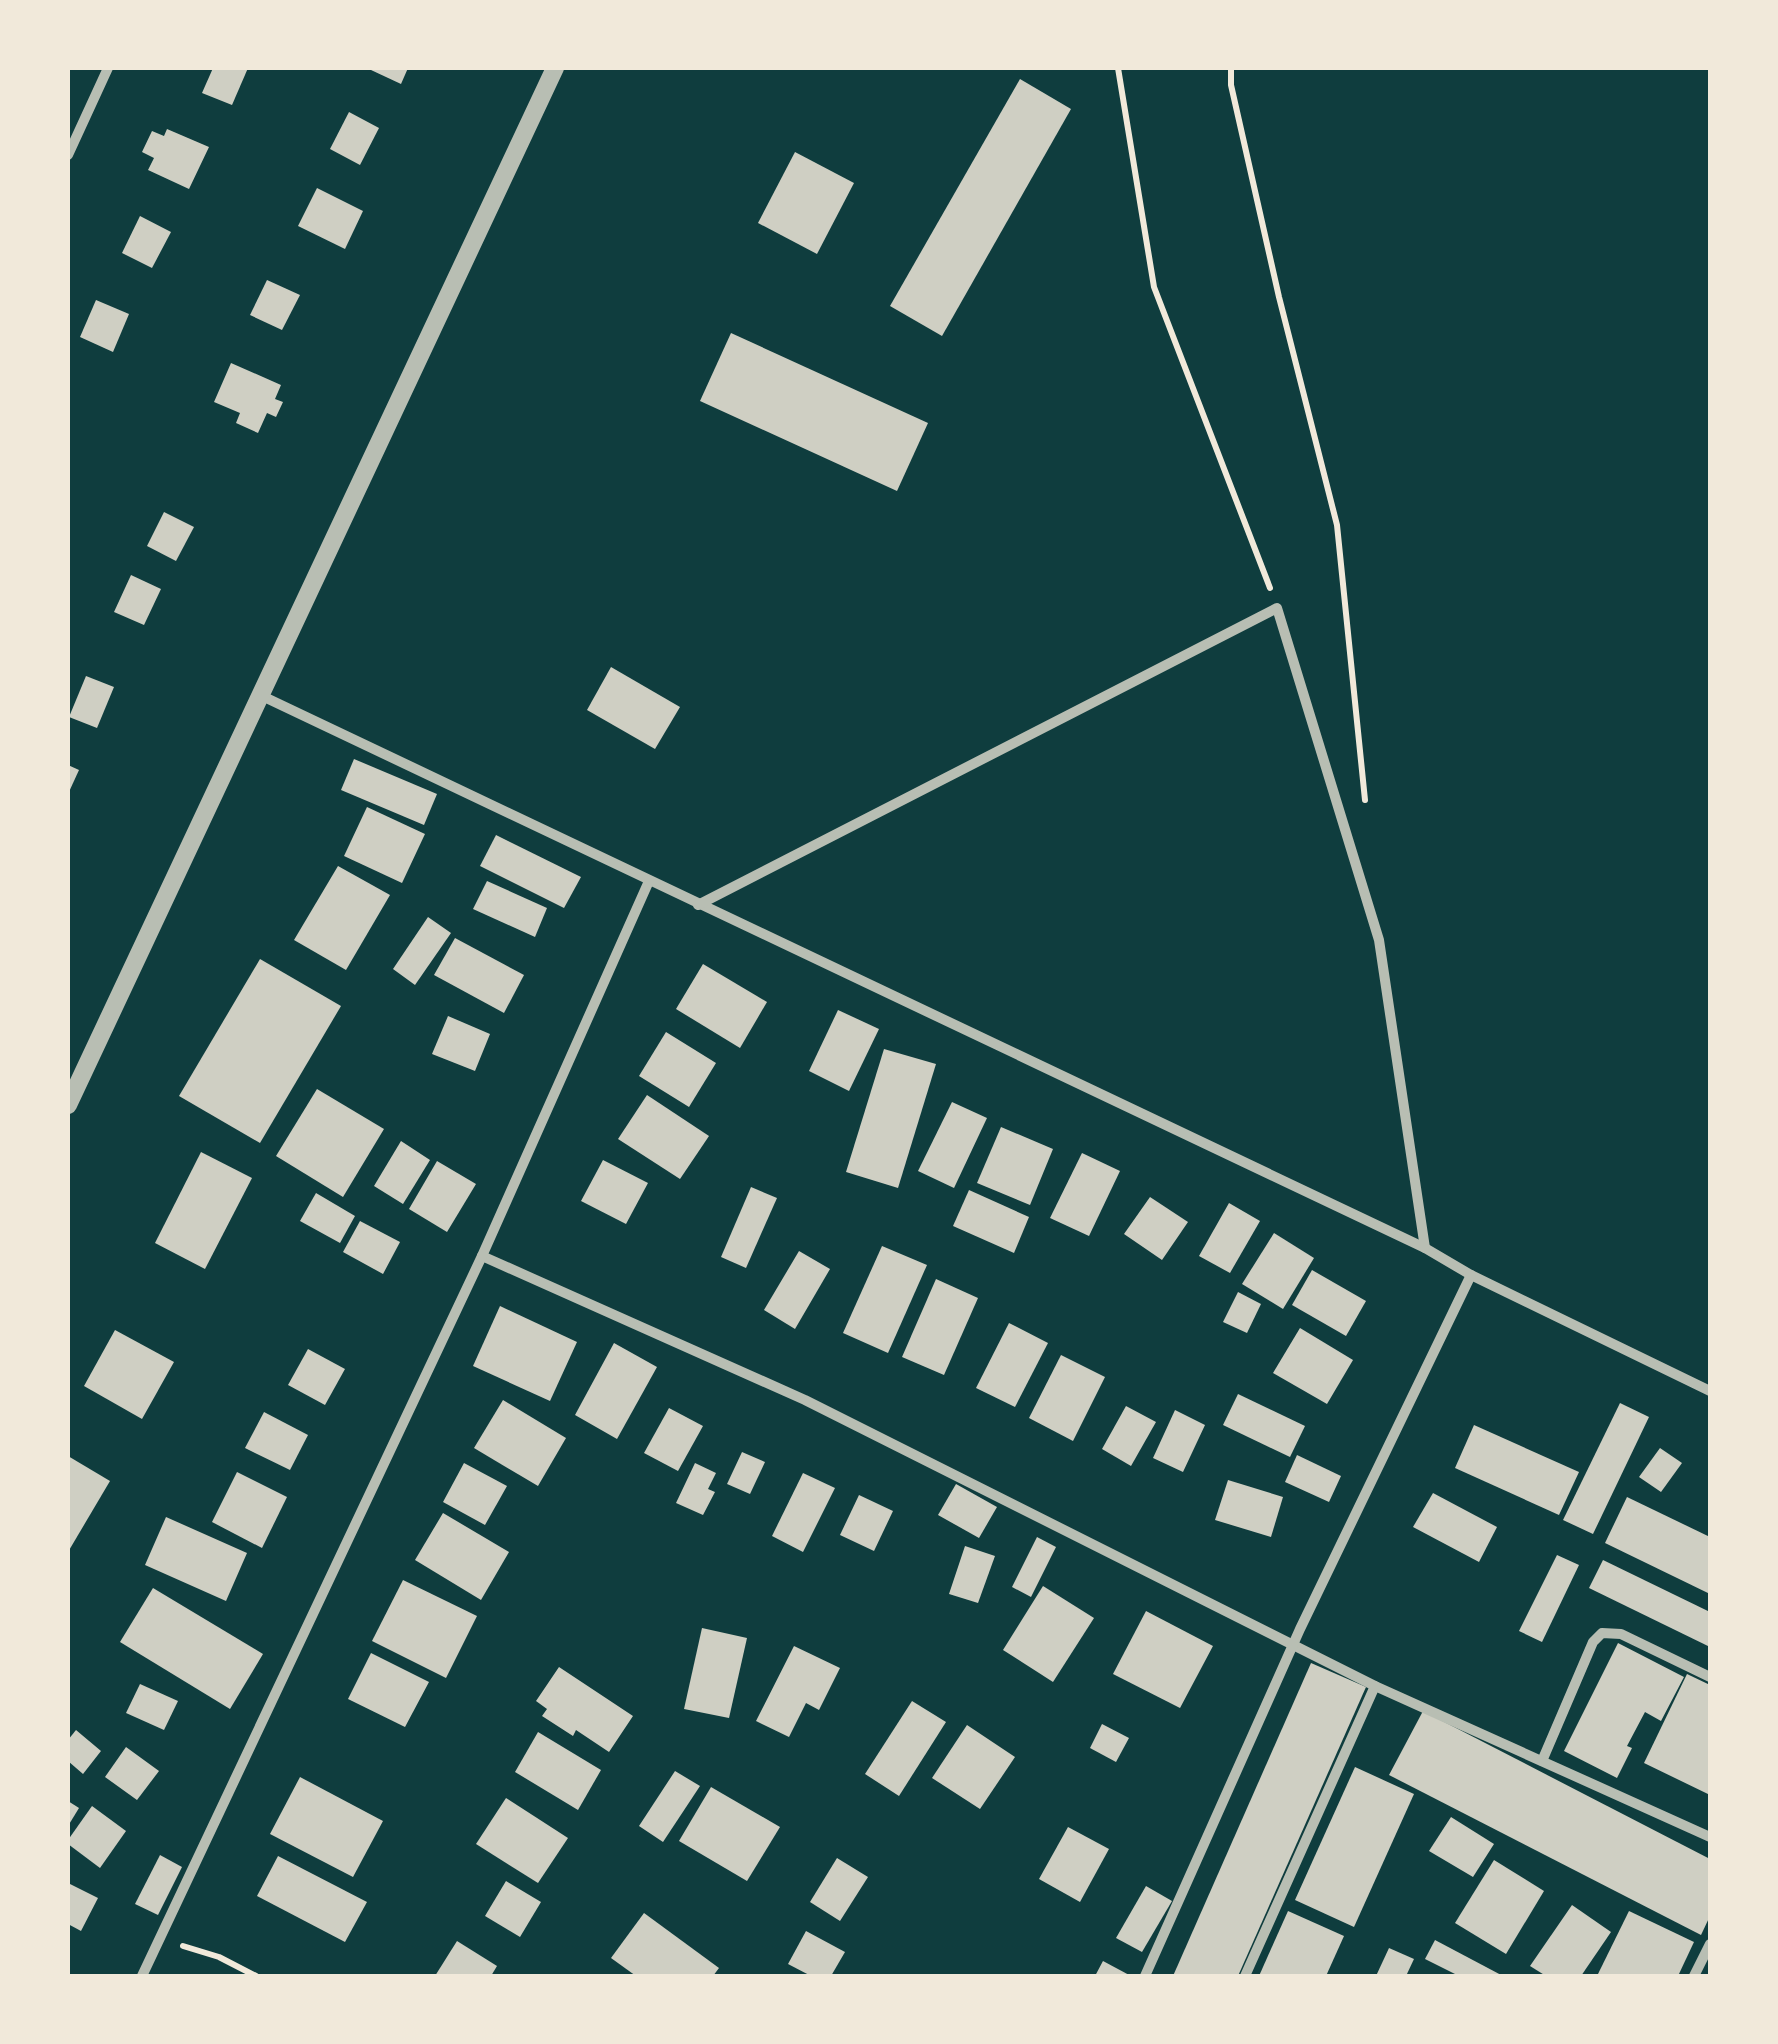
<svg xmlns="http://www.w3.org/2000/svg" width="1778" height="2044" font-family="'Titillium Web',sans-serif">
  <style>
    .building { fill: #cfcfc3 }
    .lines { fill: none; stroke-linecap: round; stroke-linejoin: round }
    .path { stroke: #f1e9da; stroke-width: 6 }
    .minor { stroke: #b8beb3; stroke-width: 10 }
    .tertiary { stroke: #b8beb3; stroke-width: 18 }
  </style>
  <rect width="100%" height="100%" fill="#0f3d3e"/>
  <g class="building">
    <path d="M213,68H248L232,105L202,93Z"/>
    <path d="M372,68H408L401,84L371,70Z"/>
    <path d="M1020,79L1071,109L942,336L890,306Z"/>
    <path d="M349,112L379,128L360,165L330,149Z"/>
    <path d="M167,129L209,147L189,189L148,170L154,158L142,152L152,131L164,136Z"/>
    <path d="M795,152L854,183L817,254L758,223Z"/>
    <path d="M317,188L363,211L345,249L298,226Z"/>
    <path d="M140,216L171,232L152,268L122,253Z"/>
    <path d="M267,280L300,295L282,330L250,315Z"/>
    <path d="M96,300L129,314L113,352L80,337Z"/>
    <path d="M731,333L928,423L897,491L700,401Z"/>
    <path d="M231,363L281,385L275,399L283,402L276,417L267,413L258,433L236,423L240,413L214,402Z"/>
    <path d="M164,512L194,527L176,561L147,546Z"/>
    <path d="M131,575L161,589L144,625L114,612Z"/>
    <path d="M611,667L680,707L655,749L587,710Z"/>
    <path d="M86,676L114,687L97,728L69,717Z"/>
    <path d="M354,759L437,794L424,825L341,790Z"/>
    <path d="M68,765L79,770L68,794Z"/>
    <path d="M367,807L425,834L402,883L344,856Z"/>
    <path d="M496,835L581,877L564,908L480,866Z"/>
    <path d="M338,866L390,895L346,970L294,940Z"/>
    <path d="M487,881L547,908L535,937L473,909Z"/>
    <path d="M428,917L451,933L415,985L393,969Z"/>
    <path d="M455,938L524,975L504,1013L434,975Z"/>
    <path d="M260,959L341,1006L260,1143L179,1096Z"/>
    <path d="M703,964L767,1002L740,1048L676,1009Z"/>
    <path d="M838,1010L879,1029L849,1091L809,1071Z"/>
    <path d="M448,1016L490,1034L475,1071L432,1054Z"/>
    <path d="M666,1032L716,1063L689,1107L639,1076Z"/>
    <path d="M884,1049L936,1064L898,1188L846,1172Z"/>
    <path d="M317,1089L384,1129L343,1197L276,1156Z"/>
    <path d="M647,1095L709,1136L680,1179L618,1139Z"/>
    <path d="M952,1102L987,1118L954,1188L918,1171Z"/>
    <path d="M1001,1127L1053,1149L1030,1205L977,1183Z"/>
    <path d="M401,1141L430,1160L403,1204L374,1186Z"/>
    <path d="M201,1152L252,1178L205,1269L155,1243Z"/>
    <path d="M1082,1153L1120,1171L1089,1236L1050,1218Z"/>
    <path d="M603,1160L648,1183L626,1224L581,1201Z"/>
    <path d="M437,1161L476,1184L447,1232L409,1209Z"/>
    <path d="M751,1187L777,1198L746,1268L721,1257Z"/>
    <path d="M969,1190L1029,1217L1014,1253L953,1226Z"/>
    <path d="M316,1193L355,1216L340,1243L300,1221Z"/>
    <path d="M1150,1197L1188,1222L1162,1260L1124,1234Z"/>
    <path d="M1229,1203L1260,1221L1230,1273L1199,1256Z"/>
    <path d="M360,1221L400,1242L383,1274L343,1252Z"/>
    <path d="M1274,1233L1314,1258L1283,1309L1242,1284Z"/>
    <path d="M882,1246L927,1265L888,1353L843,1333Z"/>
    <path d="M799,1251L830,1269L795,1329L764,1310Z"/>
    <path d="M1312,1270L1366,1301L1346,1336L1292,1305Z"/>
    <path d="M936,1279L978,1298L944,1375L902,1357Z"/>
    <path d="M1238,1292L1261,1304L1247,1333L1223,1322Z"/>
    <path d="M500,1306L577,1342L550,1401L473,1366Z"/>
    <path d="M1009,1323L1048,1343L1015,1407L976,1388Z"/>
    <path d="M1300,1328L1353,1360L1327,1404L1273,1373Z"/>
    <path d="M115,1330L174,1362L142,1419L84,1386Z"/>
    <path d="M614,1343L657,1367L617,1439L575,1415Z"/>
    <path d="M308,1349L345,1369L325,1405L288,1385Z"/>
    <path d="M1061,1355L1105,1377L1073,1441L1029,1418Z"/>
    <path d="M1238,1394L1305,1426L1290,1457L1223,1425Z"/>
    <path d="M503,1400L566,1438L538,1486L474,1448Z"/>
    <path d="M1620,1403L1649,1417L1593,1534L1563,1520Z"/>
    <path d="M1126,1406L1156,1422L1131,1466L1102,1449Z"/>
    <path d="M669,1408L703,1426L678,1471L644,1453Z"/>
    <path d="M1175,1410L1205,1425L1183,1472L1153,1458Z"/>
    <path d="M264,1412L308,1435L290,1470L245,1448Z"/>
    <path d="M1474,1425L1579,1472L1559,1515L1455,1468Z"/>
    <path d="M1660,1448L1682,1463L1661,1492L1639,1477Z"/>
    <path d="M742,1452L765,1462L750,1494L727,1484Z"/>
    <path d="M1297,1455L1341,1476L1329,1502L1285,1482Z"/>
    <path d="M68,1456L110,1481L68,1552Z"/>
    <path d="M464,1463L507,1486L485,1525L443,1502Z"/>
    <path d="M695,1463L716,1473L708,1489L715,1492L703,1515L676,1503Z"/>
    <path d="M237,1472L287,1497L262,1548L212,1522Z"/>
    <path d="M803,1473L835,1488L803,1552L772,1536Z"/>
    <path d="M1228,1480L1283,1497L1271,1537L1215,1520Z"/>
    <path d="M956,1484L997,1507L979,1538L938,1515Z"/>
    <path d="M1433,1493L1497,1527L1479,1562L1413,1527Z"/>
    <path d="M859,1495L893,1511L874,1551L840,1535Z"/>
    <path d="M1627,1497L1710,1537V1594L1605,1543Z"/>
    <path d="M443,1513L509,1552L481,1600L415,1560Z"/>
    <path d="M166,1517L247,1553L226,1601L145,1565Z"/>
    <path d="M1037,1537L1056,1547L1031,1597L1012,1587Z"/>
    <path d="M965,1546L995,1556L978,1603L949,1594Z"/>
    <path d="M1557,1555L1579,1565L1542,1642L1519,1631Z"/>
    <path d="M1603,1560L1710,1612V1647L1589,1588Z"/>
    <path d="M403,1580L477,1616L446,1678L372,1641Z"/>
    <path d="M1043,1586L1094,1618L1053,1682L1003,1650Z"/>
    <path d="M153,1588L263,1654L230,1709L120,1642Z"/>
    <path d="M1146,1611L1213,1646L1180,1708L1113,1674Z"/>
    <path d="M702,1628L747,1638L729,1718L684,1709Z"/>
    <path d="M1618,1643L1684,1677L1661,1721L1645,1712L1627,1746L1632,1748L1617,1778L1564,1751Z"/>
    <path d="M794,1646L840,1668L819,1710L806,1703L789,1737L756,1721Z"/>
    <path d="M371,1653L429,1682L405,1727L348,1699Z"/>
    <path d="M1311,1663L1366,1687L1238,1976H1173Z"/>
    <path d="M559,1667L633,1716L609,1752L576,1730L573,1736L542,1716L547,1709L536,1701Z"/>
    <path d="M1687,1674L1710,1685V1795L1644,1763Z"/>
    <path d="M140,1684L178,1701L164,1730L126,1713Z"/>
    <path d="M912,1701L946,1722L899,1796L865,1774Z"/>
    <path d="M1423,1711L1710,1859V1916L1701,1935L1389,1775Z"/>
    <path d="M1102,1724L1129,1738L1116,1762L1090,1748Z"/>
    <path d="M967,1725L1015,1757L980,1809L932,1778Z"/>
    <path d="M76,1730L101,1751L83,1774L68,1761V1740Z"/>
    <path d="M538,1732L601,1770L578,1810L515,1772Z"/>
    <path d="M126,1747L159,1771L137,1800L105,1777Z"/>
    <path d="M1355,1767L1414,1794L1354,1927L1295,1900Z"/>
    <path d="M675,1771L700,1786L663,1842L639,1826Z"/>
    <path d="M300,1777L383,1821L353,1877L270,1834Z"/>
    <path d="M711,1787L780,1827L747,1881L679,1841Z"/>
    <path d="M506,1798L568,1838L538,1883L476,1844Z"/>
    <path d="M68,1801L79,1808L68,1826Z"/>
    <path d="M92,1806L126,1831L100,1868L68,1844V1840Z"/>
    <path d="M1451,1817L1494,1844L1473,1877L1429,1851Z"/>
    <path d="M1068,1827L1109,1849L1080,1902L1039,1879Z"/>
    <path d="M160,1855L182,1867L158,1915L135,1904Z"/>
    <path d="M278,1856L367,1902L345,1942L257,1896Z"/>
    <path d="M837,1858L868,1877L840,1921L810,1902Z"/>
    <path d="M1494,1860L1544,1891L1506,1954L1455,1923Z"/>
    <path d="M506,1881L541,1902L520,1937L485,1916Z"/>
    <path d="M68,1883L98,1898L81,1931L68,1924Z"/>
    <path d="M1146,1886L1172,1901L1142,1952L1116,1938Z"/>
    <path d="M1572,1905L1611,1932L1581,1976H1546L1530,1966Z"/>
    <path d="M1288,1911L1344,1936L1326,1976H1259Z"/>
    <path d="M1629,1911L1694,1942L1678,1976H1597Z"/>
    <path d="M644,1913L719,1968L713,1976H636L611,1958Z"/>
    <path d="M806,1931L845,1952L831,1976H811L788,1964Z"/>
    <path d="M1435,1940L1503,1976H1459L1425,1959Z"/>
    <path d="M457,1941L497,1966L491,1976H435Z"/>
    <path d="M1389,1948L1414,1959L1406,1976H1376Z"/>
    <path d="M1103,1961L1131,1976H1095Z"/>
  </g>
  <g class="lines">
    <g class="path">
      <path d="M1118,68L1154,287L1270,588"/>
      <path d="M1231,68V85L1279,297L1337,525L1365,800"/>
      <path d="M183,1946L219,1957L256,1976"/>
    </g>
    <g class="minor">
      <path d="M68,155L108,68"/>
      <path d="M260,695L1425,1248L1471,1275L1710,1391"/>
      <path d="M698,905L1277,608L1379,940L1425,1248"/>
      <path d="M482,1256L805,1400L1375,1686L1710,1837"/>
      <path d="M1542,1761L1593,1642L1602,1633L1621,1634L1710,1677"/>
      <path d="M142,1976L482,1256L649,881"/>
      <path d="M1145,1976L1300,1629L1471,1275"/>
      <path d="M1245,1976L1375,1686"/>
      <path d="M1694,1976L1710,1944"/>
    </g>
    <path class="tertiary" d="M68,1105L555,68"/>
  </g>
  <rect width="1778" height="2044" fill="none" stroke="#f1e9da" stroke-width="140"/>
</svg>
